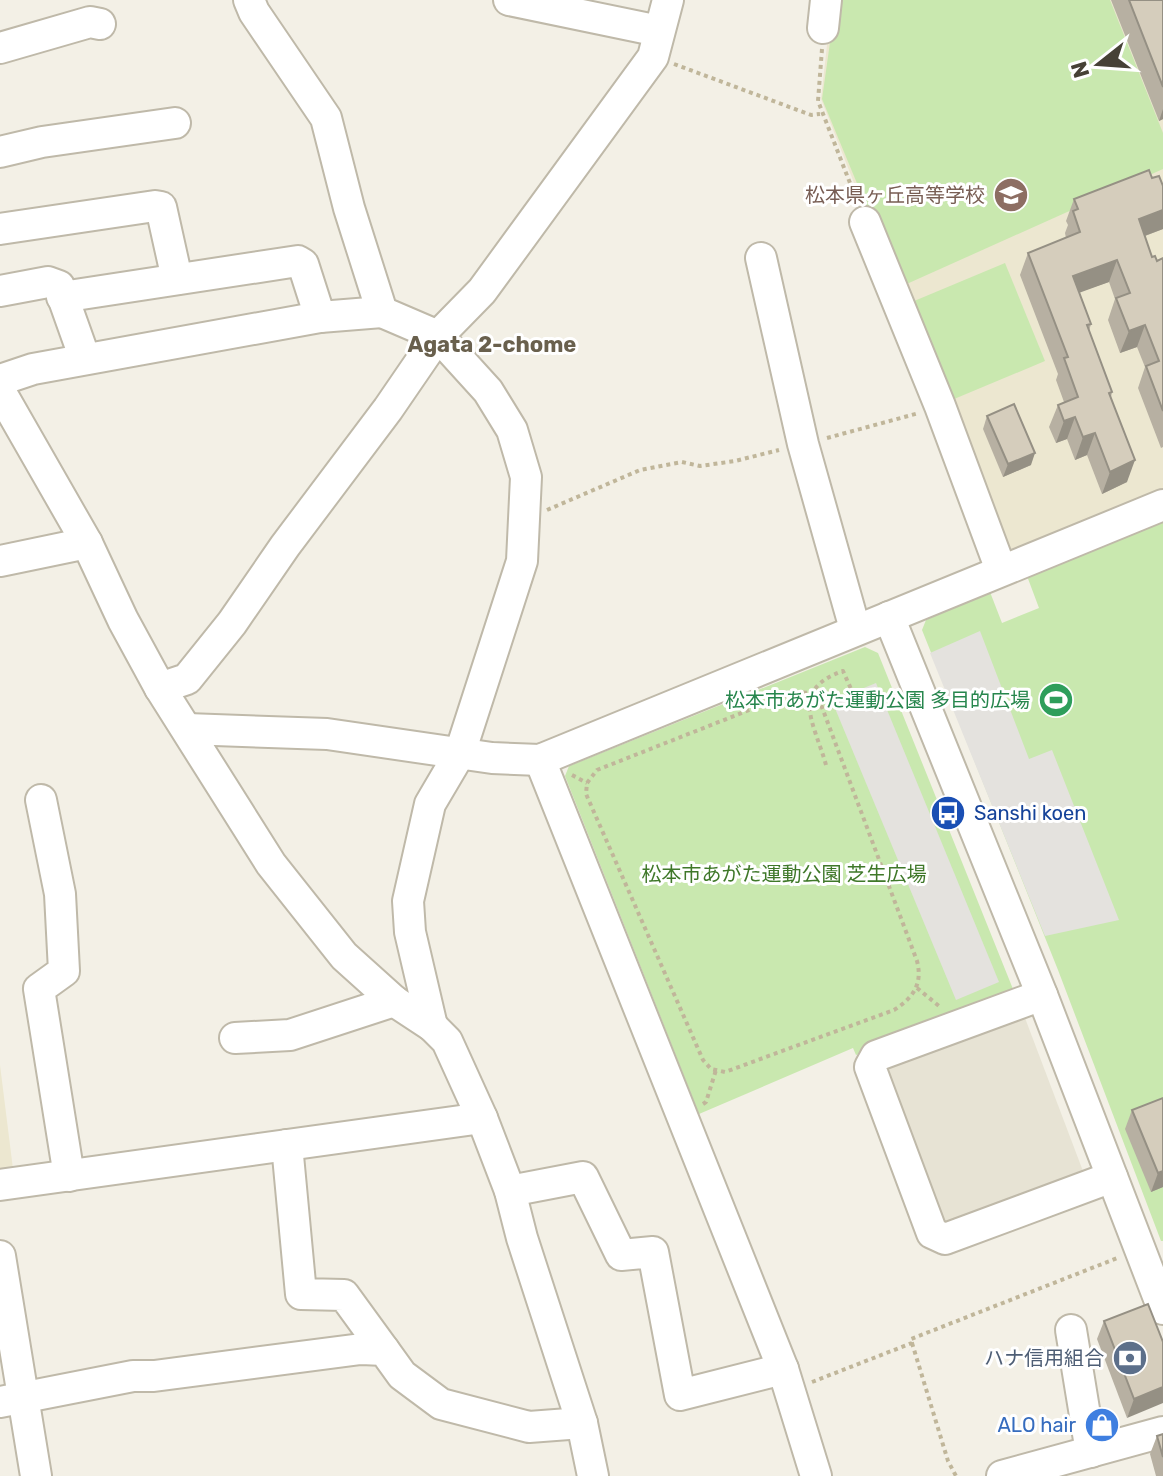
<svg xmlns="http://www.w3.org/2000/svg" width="1163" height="1476" font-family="Rubik,'Noto Sans JP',sans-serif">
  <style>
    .residential { fill: #e7e3d4 }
    .education { fill: #ece7d0 }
    .green { fill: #c9e8af }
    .parking { fill: #e4e2de }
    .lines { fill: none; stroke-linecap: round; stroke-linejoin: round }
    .minor-casing { stroke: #bfb9a9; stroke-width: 34 }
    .path { stroke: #c0b69a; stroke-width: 4; stroke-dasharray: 4 4; stroke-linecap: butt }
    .minor { stroke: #fff; stroke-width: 30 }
    .wall { fill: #b7b0a2 }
    .shaded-wall { fill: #959084 }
    .building { fill: #d5cdbc; stroke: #959084; stroke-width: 2 }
    .labels { text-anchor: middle; stroke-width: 6; stroke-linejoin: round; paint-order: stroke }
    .education-label { font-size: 20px; fill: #785e54; stroke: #fff; text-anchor: end }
    .leisure-label { font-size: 20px; fill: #27864d; stroke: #fff; text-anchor: end }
    .transit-label { font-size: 20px; fill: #164399; stroke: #fff; text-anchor: start }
    .park-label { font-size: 20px; fill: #3f7829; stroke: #fff }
    .service-label { font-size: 20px; fill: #4e5e75; stroke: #fff; text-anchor: end }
    .shop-label { font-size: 20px; fill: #366cbe; stroke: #fff; text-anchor: end }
    .neighbourhood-label { font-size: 22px; font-weight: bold; fill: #69604d; stroke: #fff }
  </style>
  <rect width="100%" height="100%" fill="#f3f0e6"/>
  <path class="residential" d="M1022,1010L1086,1179L939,1227L883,1060Z"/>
  <g class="education">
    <path d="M832,0H1163V490L1000,554L821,99Z"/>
    <path d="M0,1065L13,1169L0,1170Z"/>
  </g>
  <g class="green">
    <path d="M836,0H1110L1163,133V169L900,287L822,99Z"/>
    <path d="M1005,263L1045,361L947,402L907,304Z"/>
    <path d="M1163,518V1241H1161L1058,970L922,630L926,620L990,592L1002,623L1039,608L1027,576Z"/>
    <path d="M865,647L878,653L1017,999L856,1055L853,1048L699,1114L565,776L569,766Z"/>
  </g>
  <g class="parking">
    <path d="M980,631L1029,759L1052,750L1119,920L1045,936L930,653Z"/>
    <path d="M876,683L999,982L956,1000L832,701Z"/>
  </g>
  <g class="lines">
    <g class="minor-casing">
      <g id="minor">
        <path d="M249,0L254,12L326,118L349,208L382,312L438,336L488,391L512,430L526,477L522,561L460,753L430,804L408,901L410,932L432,1026"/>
        <path d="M509,0L659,31"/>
        <path d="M823,28L826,0"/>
        <path d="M0,48L90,22L100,24"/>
        <path d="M0,152L42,142L175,123"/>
        <path d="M865,222L940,406L1001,570"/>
        <path d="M0,229L155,206L161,207L177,279"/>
        <path d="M761,258L803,444L855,629"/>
        <path d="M0,291L48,282L59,286L85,359"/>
        <path d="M62,297L298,261L303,264L320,317"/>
        <path d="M0,380L33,369L320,317L382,312"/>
        <path d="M0,391L87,543L123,620L160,688L271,864L344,956L394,1001L432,1026L447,1041L482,1118L510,1191L522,1238L582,1423L593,1476"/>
        <path d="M0,561L87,543"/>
        <path d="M889,617L1042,995L1163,1309"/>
        <path d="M160,688L187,679L232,623L285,546L388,409L438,336L482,291L653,57L668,0"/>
        <path d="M187,729L327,734L492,758L540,760L1163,505"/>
        <path d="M540,760L783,1369L816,1476"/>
        <path d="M41,800L60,894L64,971L39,989L69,1176"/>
        <path d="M1042,995L876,1056L870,1067L932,1233L945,1239L1112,1177"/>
        <path d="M235,1038L290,1035L394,1001"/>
        <path d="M287,1145L301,1294L344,1295L384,1350"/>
        <path d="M0,1185L482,1118"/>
        <path d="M510,1191L583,1177L621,1255L653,1252L680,1395L783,1369"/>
        <path d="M0,1256L36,1476"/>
        <path d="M1071,1330L1091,1452"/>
        <path d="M0,1402L133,1376H154L361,1349L384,1350L402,1375L441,1404L529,1427L582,1423"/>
        <path d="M1002,1476L1163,1432"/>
      </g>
    </g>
    <g class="path">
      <path d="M822,49L818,101L857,201"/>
      <path d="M674,64L811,115L820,114"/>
      <path d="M827,438L919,413"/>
      <path d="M547,510L640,470L682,462L700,466L735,461L779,450"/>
      <path d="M795,692L810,693L820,702L917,961C923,984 913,998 894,1010L725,1072L711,1069L703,1060L586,794L587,783L597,770Z"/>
      <path d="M826,765C814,722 789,690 843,671L856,700"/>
      <path d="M572,775L587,783"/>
      <path d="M917,988L939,1006"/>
      <path d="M703,1104L706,1102L716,1070"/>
      <path d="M912,1343L948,1461L956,1476"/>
      <path d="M812,1382L912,1343L911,1339L1120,1257"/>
    </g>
    <use href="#minor" class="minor"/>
  </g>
  <g class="wall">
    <path d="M1111,0H1163V119L1159,121Z"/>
    <path d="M1152,178L1163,186V229L1145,236L1152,257L1157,261L1163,258V447L1161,448L1138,388L1145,367L1137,347L1120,353L1108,320L1115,299L1109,282L1079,292L1091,324L1089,331L1112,392L1111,397L1127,482L1102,494L1087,455L1075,460L1067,439L1056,443L1049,427L1058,405L1064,402L1056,380L1058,374L1020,275L1028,253L1066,238L1065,233L1068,225L1066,221L1074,199Z"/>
    <path d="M987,416L1031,465L1003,477L983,429Z"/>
    <path d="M1163,1098V1187L1151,1192L1125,1129L1132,1110Z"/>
    <path d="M1104,1321L1163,1342L1127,1418L1097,1339Z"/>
    <path d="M1163,1434V1476H1156L1150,1454L1157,1436Z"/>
  </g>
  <g class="shaded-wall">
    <path d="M1163,109V119L1159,121Z"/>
    <path d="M1163,210V229L1131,241L1139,219Z"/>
    <path d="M1117,260L1109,282L1065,298L1073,276Z"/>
    <path d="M1145,325L1137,347L1120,353L1129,331Z"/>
    <path d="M1075,417L1067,439L1056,443L1064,421Z"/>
    <path d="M1095,433L1087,455L1075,460L1083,437Z"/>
    <path d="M1035,453L1031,465L1003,477L1008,464Z"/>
    <path d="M1135,460L1127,482L1102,494L1110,472Z"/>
    <path d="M1163,1171V1187L1151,1192L1158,1173Z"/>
    <path d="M1163,1387V1403L1127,1418L1134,1399Z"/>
  </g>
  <g class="building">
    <path d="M1129,0H1163V87Z"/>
    <path d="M1149,170L1152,178L1159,176L1163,186V210L1139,219L1152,257L1155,256L1157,261L1163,258V411L1146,366L1159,361L1145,325L1129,331L1116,298L1130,293L1117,260L1073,276L1091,324L1087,325L1112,392L1109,393L1135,460L1110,472L1095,433L1083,437L1075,417L1064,421L1058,405L1078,397L1064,358L1068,357L1028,253L1080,232L1073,211L1078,209L1074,199Z"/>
    <path d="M1014,404L1035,453L1008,464L987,416Z"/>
    <path d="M1163,1098V1171L1158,1173L1132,1110Z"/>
    <path d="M1148,1304L1163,1342V1387L1134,1399L1104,1321Z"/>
    <path d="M1163,1434V1457L1157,1436Z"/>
  </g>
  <defs>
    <g id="school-disc" transform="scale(1.8)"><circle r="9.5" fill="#8d6e63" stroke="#fff"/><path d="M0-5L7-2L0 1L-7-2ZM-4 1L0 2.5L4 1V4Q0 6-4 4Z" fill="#fff"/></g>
    <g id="stadium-disc" transform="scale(1.8)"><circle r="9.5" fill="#2e9e5b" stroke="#fff"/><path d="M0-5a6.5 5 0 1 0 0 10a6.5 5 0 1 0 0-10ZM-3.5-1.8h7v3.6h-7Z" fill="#fff"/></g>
    <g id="bus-disc" transform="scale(1.8)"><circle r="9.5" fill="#1a4fb4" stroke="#fff"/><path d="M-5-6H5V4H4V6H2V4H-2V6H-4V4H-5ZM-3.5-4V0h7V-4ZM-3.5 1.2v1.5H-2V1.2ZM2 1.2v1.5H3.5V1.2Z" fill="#fff"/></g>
    <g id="bank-disc" transform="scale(1.8)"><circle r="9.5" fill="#5c6f8a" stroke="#fff"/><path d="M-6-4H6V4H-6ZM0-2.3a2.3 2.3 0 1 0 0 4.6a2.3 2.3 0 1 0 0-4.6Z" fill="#fff"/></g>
    <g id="shop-disc" transform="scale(1.8)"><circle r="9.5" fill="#3f7fe0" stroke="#fff"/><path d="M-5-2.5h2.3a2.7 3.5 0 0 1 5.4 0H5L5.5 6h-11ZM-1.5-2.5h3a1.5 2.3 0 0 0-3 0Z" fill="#fff"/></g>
  </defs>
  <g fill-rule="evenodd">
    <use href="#school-disc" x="1011" y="195"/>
    <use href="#stadium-disc" x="1056" y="700"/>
    <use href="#bus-disc" x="948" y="813"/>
    <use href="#bank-disc" x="1130" y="1358"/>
    <use href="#shop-disc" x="1102" y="1425"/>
  </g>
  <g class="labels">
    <g class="education-label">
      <text x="985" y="202">松本県ヶ丘高等学校</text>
    </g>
    <g class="leisure-label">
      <text x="1030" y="707">松本市あがた運動公園 多目的広場</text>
    </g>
    <g class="transit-label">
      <text x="974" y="820">Sanshi koen</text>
    </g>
    <g class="park-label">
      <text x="784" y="881">松本市あがた運動公園 芝生広場</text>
    </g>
    <g class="service-label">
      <text x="1104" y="1365">ハナ信用組合</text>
    </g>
    <g class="shop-label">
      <text x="1076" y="1432">ALO hair</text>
    </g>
    <g class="neighbourhood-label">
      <text x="492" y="352">Agata 2-chome</text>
    </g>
  </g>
  <g transform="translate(1099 64) rotate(253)" stroke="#ffffff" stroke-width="6" paint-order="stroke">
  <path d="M0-6L14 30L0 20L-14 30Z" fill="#464136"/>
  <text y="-12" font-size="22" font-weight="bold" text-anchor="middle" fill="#464136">N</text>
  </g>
</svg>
